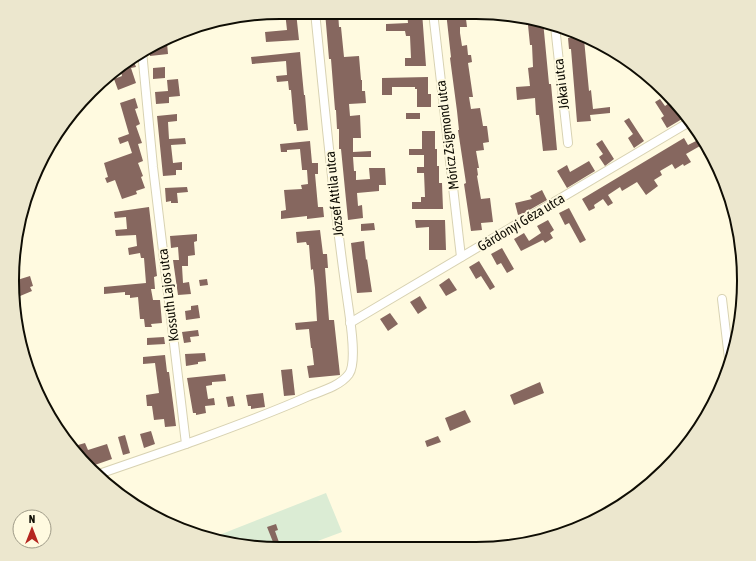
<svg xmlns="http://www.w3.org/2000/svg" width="756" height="561" font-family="'Asap Condensed',sans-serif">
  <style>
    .green { fill: #dbecd4 }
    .building { fill: #86675f }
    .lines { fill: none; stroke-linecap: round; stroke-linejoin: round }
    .minor-casing { stroke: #d8d2b2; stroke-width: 10 }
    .minor { stroke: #fff; stroke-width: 8 }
    .labels { text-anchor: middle; stroke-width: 4; stroke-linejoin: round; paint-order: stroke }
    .street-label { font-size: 14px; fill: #0f0d04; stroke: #fffae0 }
    .rim { fill: none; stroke: #0f0d04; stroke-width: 2 }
  </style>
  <rect width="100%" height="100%" fill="#fffae0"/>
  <path class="green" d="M326,493L342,532L299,548H263L209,539Z"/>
  <g class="building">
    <path d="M285,12H296L299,40L266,42L265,32L287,30Z"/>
    <path d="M325,12H338L339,27H341L344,57L359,56L361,80H362V91H365L366,103L349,104L350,116L360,115L361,138H353V152L371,151V157H353L354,171H356V180L370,179L369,168H385L386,185H379V191L357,193L358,206L362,205L363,218L348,220L341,149H339V129H337L336,110H335L331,59H329Z"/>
    <path d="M407,12H422L426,66H405V58H411L410,36H406L405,31H386V24L408,23Z"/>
    <path d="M446,12H459V20L466,19L467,27H460V33L462,46L467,45L468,55H471L472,62L468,63L473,97H469L471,109L480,108L483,126H487L489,142L483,143L484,150L476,151L479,168H477L478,175L477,176L481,199L490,198L493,222L481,223L482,230L471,231L464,184L466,183L458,130H459L457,111L450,58L451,57Z"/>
    <path d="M525,18L543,21L549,84H551L557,150L543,151L539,115H536L535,98L517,100L516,87L530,86L528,68L533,67L532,45H530L528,25H526Z"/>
    <path d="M579,37L584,39L589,91L591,90L593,109L610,107V113L590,115L591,121L577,122L571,49H569L568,38Z"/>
    <path d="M158,43H167L168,54L150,56V47Z"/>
    <path d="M300,52L302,74L304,95H305L308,130L297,131L296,124H294L291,90H289L288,81L277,82L276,76L287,75L286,61L252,64L251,57Z"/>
    <path d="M133,59L136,67L131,68L136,83L118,90L114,79L122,76L121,72L116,73Z"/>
    <path d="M165,67V78L153,79V68Z"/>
    <path d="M428,77V94H431V107H417V89H415V87H392V95H382V78Z"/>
    <path d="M178,79L180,96L169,97V103L156,104L155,92L168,91L167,80Z"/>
    <path d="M135,98L138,108L135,109L140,124L136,126L142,143L138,144L143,161L138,163L143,176L141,177L145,188L136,191L137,194L122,199L115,180L107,183L105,178L108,177L104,163L132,153L128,141L120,144L118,138L129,134L120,103Z"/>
    <path d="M660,99L665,106L672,101L687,116L667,128L661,118L664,116L655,102Z"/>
    <rect x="406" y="113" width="14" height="6"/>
    <path d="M177,114V121L168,122L169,139L185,138L186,144L171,145L173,163L182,162V170H176V175L163,176L157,116Z"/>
    <path d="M629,118L644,141L634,148L628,138L633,134L624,121Z"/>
    <path d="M422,131H435V149H437V166H439V183H442L443,209H412V202H421V197H425L424,173H417V167H424V155H409V149H422Z"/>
    <path d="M684,138L688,145L702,138L710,152L704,155L700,146L686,154L691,162L684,166L683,164L675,169L672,164L660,171L662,175L654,180L658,186L646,195L637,182L622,191L620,187L608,195L613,203L608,206L603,199L594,205L595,208L589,211L582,199Z"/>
    <path d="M602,140L614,159L605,166L599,157L603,154L596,144Z"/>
    <path d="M310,141L312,163H318V174H315L318,207H323L324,217L307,219V216L281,219V211L286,210L284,190L302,189L301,185L308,184L307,170H302V169L300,149L287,150V152H281L280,144Z"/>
    <path d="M589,161L595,171L567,188L557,171L567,165L570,172Z"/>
    <path d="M187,187L188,192L177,193L178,203H171V201L166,202L165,188Z"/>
    <path d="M542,190L547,200L524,213L518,215L515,203L532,199L530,196Z"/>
    <path d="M149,207L157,276L154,277L155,289H151L153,300H160L162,323L151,324L152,327H145L144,319H140L138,297L130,298V295H125V292L104,294V287L146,283L144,258H141L140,253L129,255L128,248L137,246L136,235L116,236L115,230L127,229L126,217L115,218L114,212Z"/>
    <path d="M569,208L586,240L580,243L569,223L565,225L559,213Z"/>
    <path d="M415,220H445L446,250H429V227L416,228Z"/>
    <path d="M548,220L554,230L550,233L553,238L545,243L543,240L521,251L514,239L524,233L529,241L541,233L537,226Z"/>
    <path d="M374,223L375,230L361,231V224Z"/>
    <path d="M320,230L323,254H327L328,268H325L329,320H334L340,375L309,378L307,366L314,365L312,348H311L309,329L296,330L295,323L317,321L315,288L313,269L311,270L309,245H307L306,242L297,243L296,232Z"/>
    <path d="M197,234V241L194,242L195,255L188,256V266H182L183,283L189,282L191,294L178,295L173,260H179L178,247L171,248L170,236Z"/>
    <path d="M364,241L366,260L367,259L372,292L357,293L351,243Z"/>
    <path d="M502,248L514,269L507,273L501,263L497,265L491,254Z"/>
    <path d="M479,261L495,287L490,290L481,276L476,279L469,267Z"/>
    <path d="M30,276L33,286L30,287L32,291L13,299L14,281Z"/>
    <path d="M449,278L457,290L446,296L439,285Z"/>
    <path d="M207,279L208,285L200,286L199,280Z"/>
    <path d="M420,296L427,308L418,314L410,302Z"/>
    <path d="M198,305L200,318L186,320L185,311L191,310V306Z"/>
    <path d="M390,313L398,324L388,331L380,319Z"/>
    <path d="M198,330L199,336L190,337L191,342L184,343L182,332Z"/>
    <path d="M164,337L165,344L147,345V338Z"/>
    <path d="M205,353L206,361L198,362V364L186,366L185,354Z"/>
    <path d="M165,355L167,372H169L176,426L165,427L164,419L154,420L152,406H147L146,395L159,393L155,363L143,364V357Z"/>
    <path d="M292,369L295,395L284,396L281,370Z"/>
    <path d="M225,374L226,381L212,382V385L206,386L208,399L214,398L215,405L205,406L206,413L196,415V413H193L187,378Z"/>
    <path d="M540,382L544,393L514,405L510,395Z"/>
    <path d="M263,393L265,407L251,409V406H248L246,395Z"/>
    <path d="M233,396L235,406L228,407L226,397Z"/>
    <path d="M465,410L471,422L450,431L445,418Z"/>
    <path d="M151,431L155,444L144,448L140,434Z"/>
    <path d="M125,435L130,453L123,455L118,437Z"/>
    <path d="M438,436L441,442L427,447L425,441Z"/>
    <path d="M85,443L88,450L107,444L112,459L89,467L79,457L82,456L78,445Z"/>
    <path d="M276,524L278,530L275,531L281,548H272L271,543L273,542L267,527Z"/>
  </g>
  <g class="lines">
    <g class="minor-casing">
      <g id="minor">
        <path d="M433,12L461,257"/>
        <path d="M555,26L568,143"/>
        <path d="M722,299L730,367"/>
        <path d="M350,323L691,121"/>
        <path d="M186,444C227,429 269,414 309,396C322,391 340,386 349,374C358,361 349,313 347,297C333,202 325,107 315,12"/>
        <path d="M96,475L186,444L153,167L142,51"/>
      </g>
    </g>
    <use href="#minor" class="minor"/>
  </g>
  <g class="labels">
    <g class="street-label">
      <text transform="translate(561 84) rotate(-97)" y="5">Jókai utca</text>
      <text transform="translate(447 135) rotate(-97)" y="5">Móricz Zsigmond utca</text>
      <text transform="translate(334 194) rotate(-96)" y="5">József Attila utca</text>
      <text transform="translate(521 222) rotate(-31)" y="5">Gárdonyi Géza utca</text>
      <text transform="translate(168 295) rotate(-97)" y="5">Kossuth Lajos utca</text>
    </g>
  </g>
  <path d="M0 0H756V561H0ZM280 19H476A261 261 0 0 1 737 280V281A261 261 0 0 1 476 542H280A261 261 0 0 1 19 281V280A261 261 0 0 1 280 19Z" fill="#ece7ce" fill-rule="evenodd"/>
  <path class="rim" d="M280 19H476A261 261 0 0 1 737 280V281A261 261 0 0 1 476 542H280A261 261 0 0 1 19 281V280A261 261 0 0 1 280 19Z"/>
  <g transform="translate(32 529)"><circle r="19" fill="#fffae0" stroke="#9f9b88"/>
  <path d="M0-3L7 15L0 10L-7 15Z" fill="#b52620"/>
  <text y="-6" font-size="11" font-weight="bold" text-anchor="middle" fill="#0f0d04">N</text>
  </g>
</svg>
